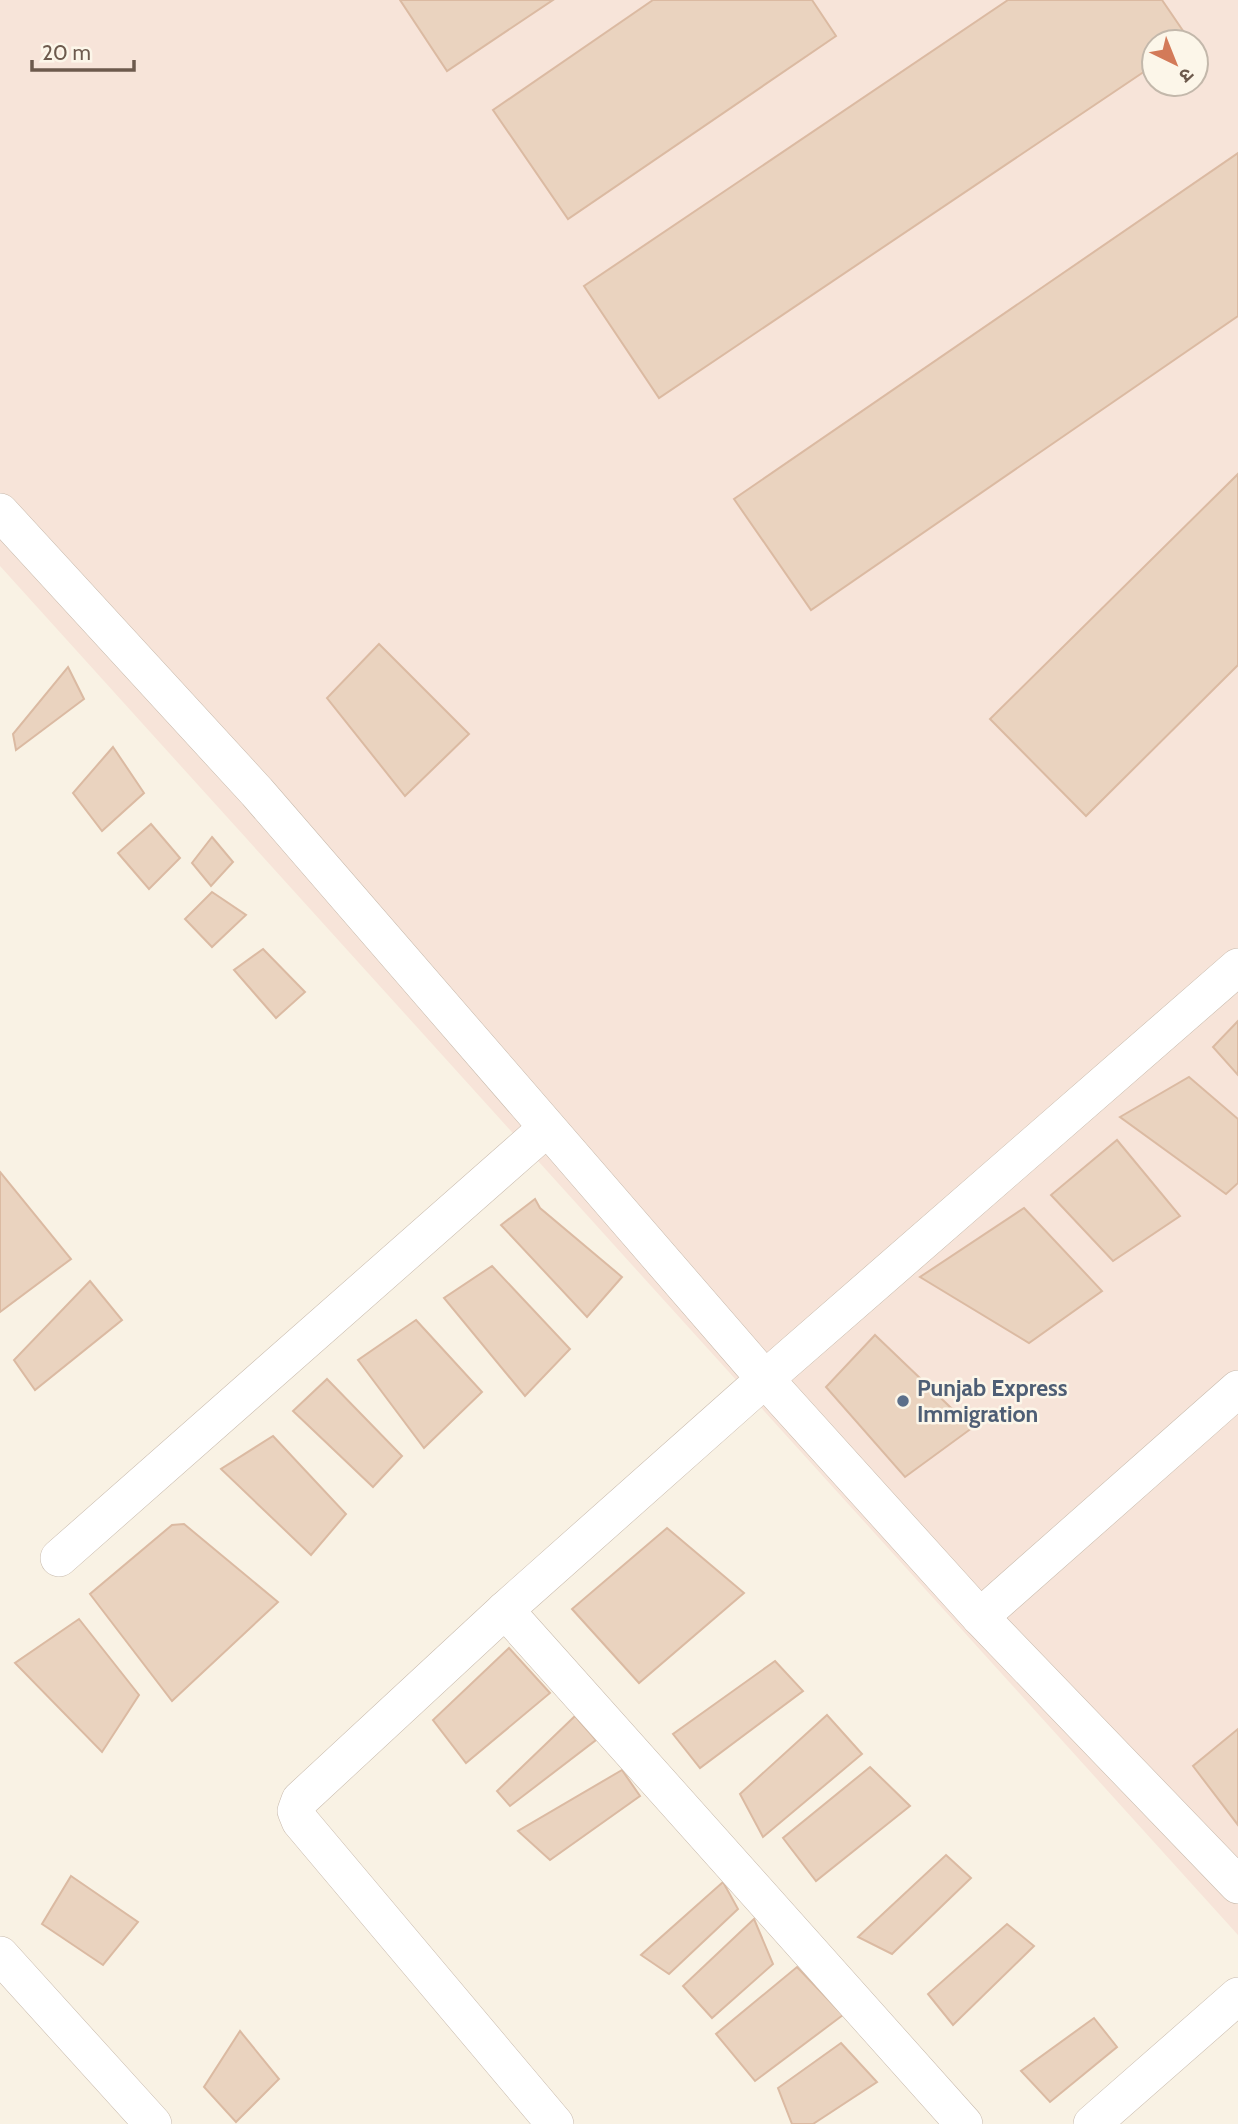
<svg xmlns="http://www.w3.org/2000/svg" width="1238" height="2124" font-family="Cabin,'Noto Sans Devanagari',sans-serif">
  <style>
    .commercial { fill: #f7e4d9; fill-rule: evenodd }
    .building { fill: #ead3bf; stroke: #dbbaa2; stroke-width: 2 }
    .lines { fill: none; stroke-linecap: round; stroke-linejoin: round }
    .minor-casing { stroke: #c8baac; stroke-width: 38 }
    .minor { stroke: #fff; stroke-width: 37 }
    .service-dot { fill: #5c6f8a; stroke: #fcf6e9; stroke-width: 2.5 }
    .labels { text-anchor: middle; stroke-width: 5; stroke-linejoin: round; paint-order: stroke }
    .service-label { font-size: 23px; font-weight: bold; fill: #4e5e75; stroke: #fcf6e9; text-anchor: start }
  </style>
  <rect width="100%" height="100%" fill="#f9f2e4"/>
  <path class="commercial" d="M0,0H1238V1935L0,566ZM1154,42H1196V84H1154Z"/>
  <g class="building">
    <path d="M400,0H553L447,71Z"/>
    <path d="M653,0H812L836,36L568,219L493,110Z"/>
    <path d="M1008,0H1162L1190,41L1154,42V65L659,398L584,286Z"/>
    <path d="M1238,153V316L811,610L734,499Z"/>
    <path d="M1238,474V665L1086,816L990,719Z"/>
    <path d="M379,644L469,734L405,796L327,698Z"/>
    <path d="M68,667L84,699L16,750L13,734Z"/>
    <path d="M113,747L144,793L102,831L73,793Z"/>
    <path d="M151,824L180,858L149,889L118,853Z"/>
    <path d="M212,837L233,862L211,886L192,863Z"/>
    <path d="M212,892L246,915L212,947L185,919Z"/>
    <path d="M263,949L305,992L276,1018L234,970Z"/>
    <path d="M1238,1021V1075L1213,1047Z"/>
    <path d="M1189,1077L1238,1119V1183L1226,1194L1120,1117Z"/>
    <path d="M1117,1140L1180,1216L1113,1261L1051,1195Z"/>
    <path d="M0,1172L71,1259L0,1312Z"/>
    <path d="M535,1199L540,1208L622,1277L587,1317L501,1225Z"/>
    <path d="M1024,1208L1102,1291L1029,1343L920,1277Z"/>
    <path d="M492,1266L570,1349L525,1396L444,1298Z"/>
    <path d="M90,1281L122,1320L35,1390L14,1360Z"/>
    <path d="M416,1320L482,1392L424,1448L358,1360Z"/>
    <path d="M875,1335L972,1428L905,1477L826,1387Z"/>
    <path d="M327,1379L402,1456L373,1487L293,1411Z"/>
    <path d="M273,1436L346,1514L311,1555L221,1469Z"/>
    <path d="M184,1524L278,1602L172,1701L90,1594L172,1525Z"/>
    <path d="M667,1528L744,1593L639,1683L572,1609Z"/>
    <path d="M79,1619L139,1695L102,1752L15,1663Z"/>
    <path d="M509,1648L550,1693L466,1763L433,1720Z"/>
    <path d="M775,1661L803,1691L700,1768L673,1734Z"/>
    <path d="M827,1715L862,1754L763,1837L740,1794Z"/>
    <path d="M575,1716L596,1740L510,1806L497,1791Z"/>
    <path d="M1238,1729V1825L1193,1766Z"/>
    <path d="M870,1767L910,1806L816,1881L783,1838Z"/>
    <path d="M622,1770L640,1796L550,1860L518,1831Z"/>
    <path d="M946,1855L971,1878L892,1954L858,1937Z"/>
    <path d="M71,1876L138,1922L103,1965L42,1924Z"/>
    <path d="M723,1882L738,1909L669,1974L641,1955Z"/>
    <path d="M754,1919L773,1964L712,2018L683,1986Z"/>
    <path d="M1007,1924L1034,1946L953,2025L928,1994Z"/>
    <path d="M797,1967L843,2015L755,2081L716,2034Z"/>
    <path d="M1094,2018L1117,2047L1050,2102L1021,2071Z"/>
    <path d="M240,2031L279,2079L236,2122L204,2087Z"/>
    <path d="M841,2043L877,2082L813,2124H792L778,2088Z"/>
  </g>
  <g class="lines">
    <g class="minor-casing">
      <g id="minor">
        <path d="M0,512L257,792L765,1379L505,1610L300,1800L296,1811L300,1821L555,2124"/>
        <path d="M1238,967L765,1379L980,1617L1238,1885"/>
        <path d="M59,1558L547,1128"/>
        <path d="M505,1610L964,2124"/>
        <path d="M980,1617L1238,1389"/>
        <path d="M0,1955L153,2124"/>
        <path d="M1092,2124L1238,1996"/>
      </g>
    </g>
    <use href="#minor" class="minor"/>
  </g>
  <circle class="service-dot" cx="903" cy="1401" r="7"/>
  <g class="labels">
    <g class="service-label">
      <text x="917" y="1396">Punjab Express<tspan x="917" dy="26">Immigration</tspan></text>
    </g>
  </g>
  <g transform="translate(1175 63) rotate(137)"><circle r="33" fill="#fcf6e9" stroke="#c3b8ab" stroke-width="2"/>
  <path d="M0-5L12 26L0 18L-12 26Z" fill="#d37a59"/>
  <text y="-10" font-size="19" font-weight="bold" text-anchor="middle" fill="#6d5a4d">उ</text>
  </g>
  <path d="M32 60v10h102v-10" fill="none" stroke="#6d5a4d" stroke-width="3.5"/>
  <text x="42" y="60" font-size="21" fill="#6d5a4d" stroke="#fcf6e9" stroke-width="5" paint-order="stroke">20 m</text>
</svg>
